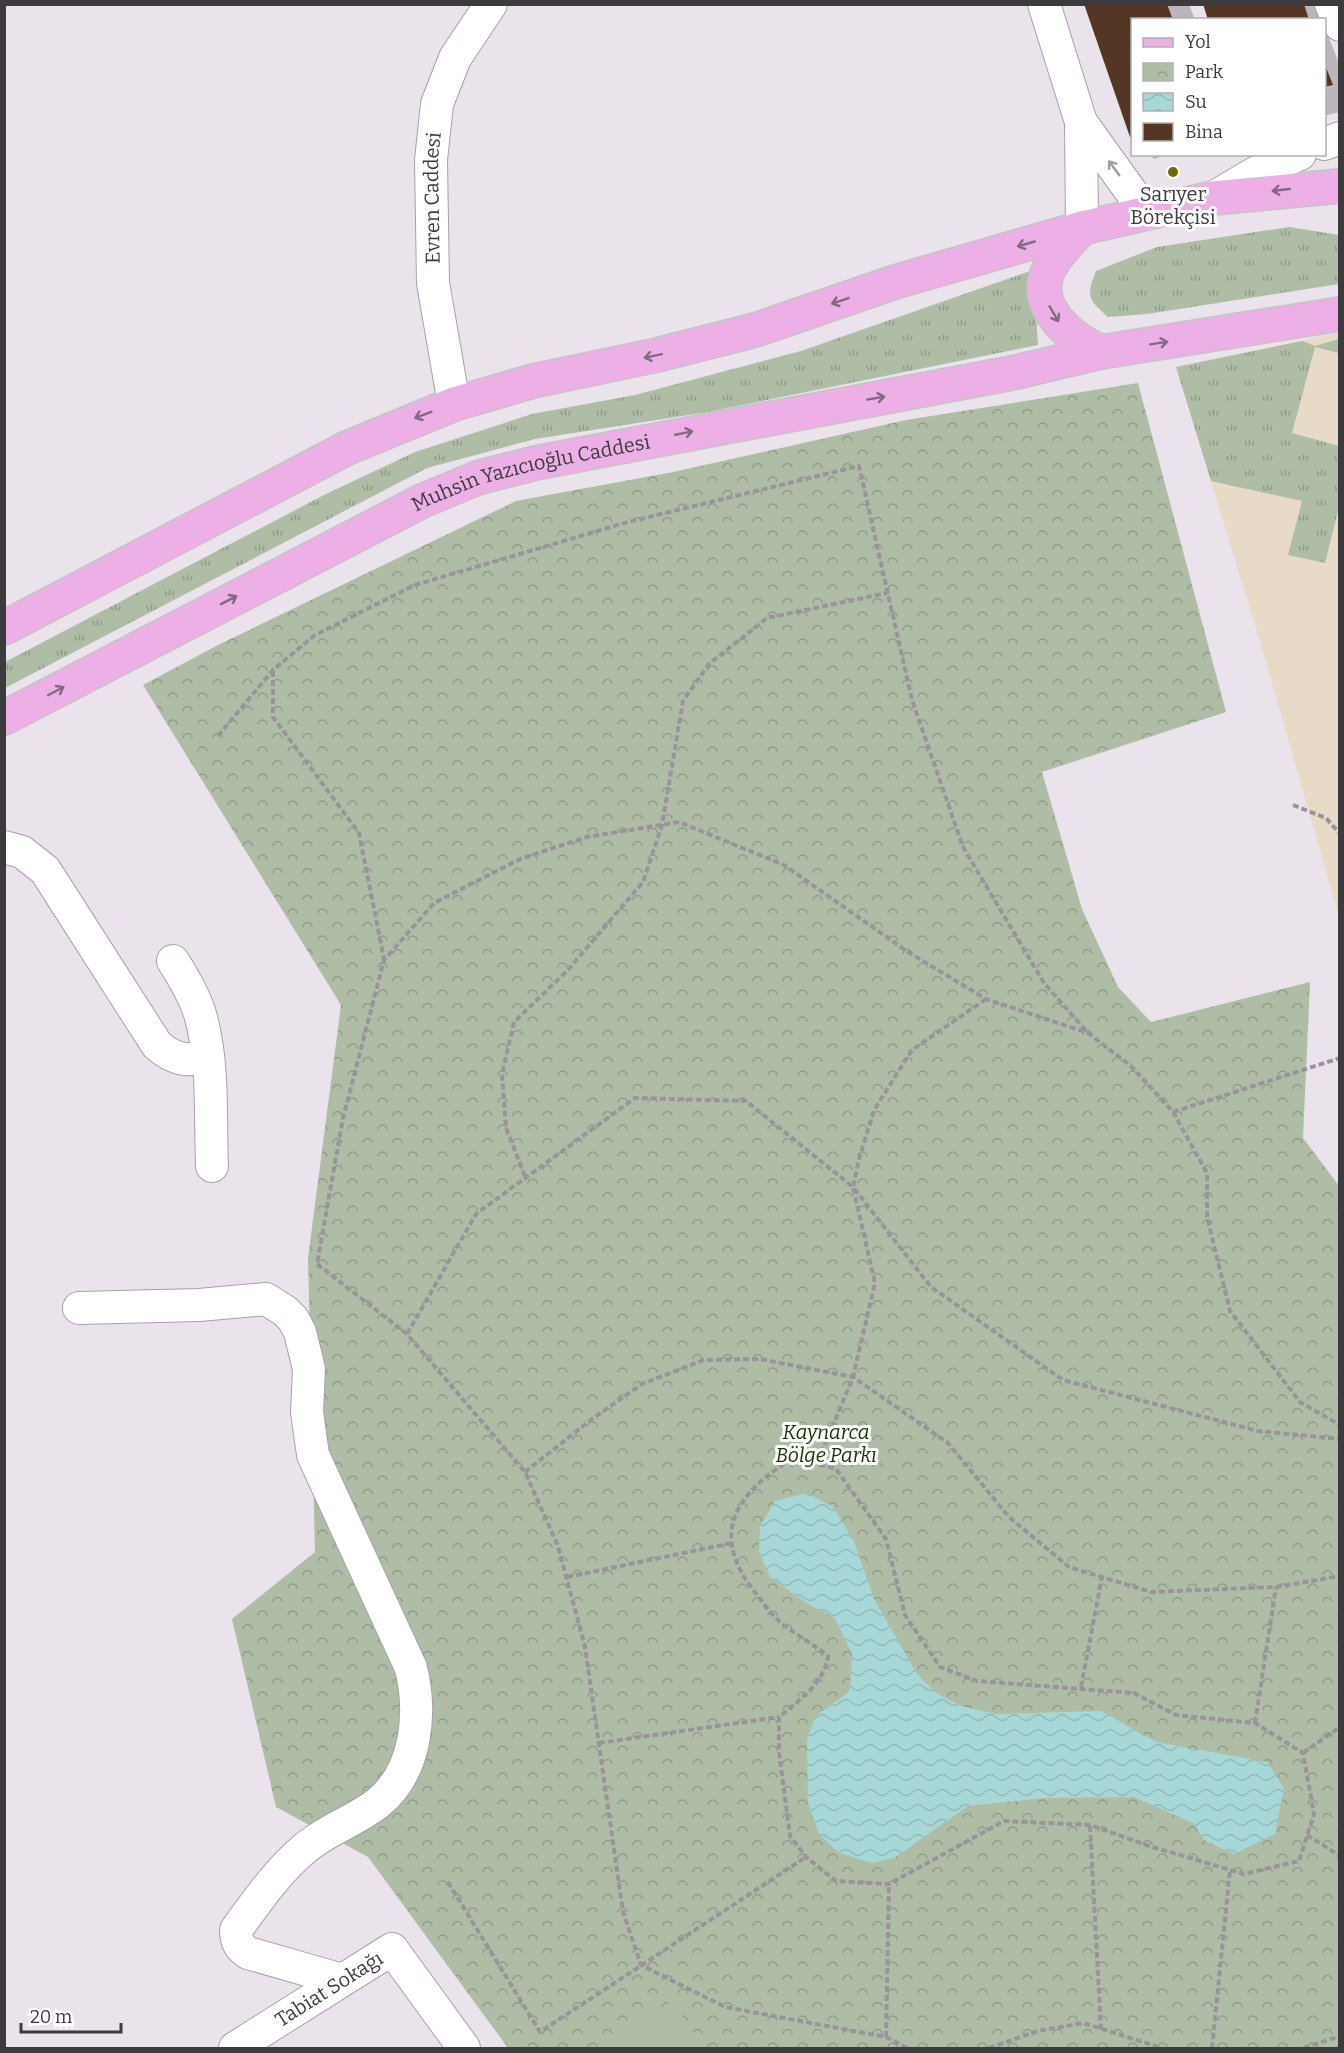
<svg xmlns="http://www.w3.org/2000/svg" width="1344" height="2053" font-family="Bitter,serif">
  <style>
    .medical { fill: #e7dac6 }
    .grass { fill: url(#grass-tufts) }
    .park { fill: url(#park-crowns) }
    .pitch { fill: #afbda6 }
    .water { fill: url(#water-waves) }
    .shadow { fill: #0003 }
    .building { fill: #533724 }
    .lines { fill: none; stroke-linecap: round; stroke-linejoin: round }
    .minor-casing { stroke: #a7a0a8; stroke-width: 34 }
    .major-casing { stroke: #c5c4c5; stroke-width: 36 }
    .path { stroke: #999499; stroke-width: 4; stroke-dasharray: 6 3; stroke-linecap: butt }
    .minor { stroke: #fff; stroke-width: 32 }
    .major { stroke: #ecafe6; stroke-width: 33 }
    .oneway { stroke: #9e9c9e }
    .oneway2 { stroke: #836981 }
    .poi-dot { fill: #6e6a04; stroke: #fff; stroke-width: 2 }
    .labels { text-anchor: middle; stroke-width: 6; stroke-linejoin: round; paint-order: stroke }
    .poi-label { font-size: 20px; fill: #3d3a3d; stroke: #fff }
    .street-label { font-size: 20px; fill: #3d3a3d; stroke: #fff }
    .park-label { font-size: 20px; font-style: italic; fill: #1a3200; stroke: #fff }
  </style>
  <defs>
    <pattern id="grass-tufts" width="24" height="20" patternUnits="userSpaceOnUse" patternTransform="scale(1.5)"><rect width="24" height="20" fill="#afbda6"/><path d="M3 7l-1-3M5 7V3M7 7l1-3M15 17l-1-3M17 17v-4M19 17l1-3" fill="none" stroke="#909b88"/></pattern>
    <pattern id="park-crowns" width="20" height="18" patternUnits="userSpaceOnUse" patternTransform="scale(1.5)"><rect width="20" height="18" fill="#afbda6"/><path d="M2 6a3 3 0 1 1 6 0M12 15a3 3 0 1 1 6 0" fill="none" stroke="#909b88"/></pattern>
    <pattern id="water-waves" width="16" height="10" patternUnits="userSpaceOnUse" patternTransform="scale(1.5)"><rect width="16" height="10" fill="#a7d8d7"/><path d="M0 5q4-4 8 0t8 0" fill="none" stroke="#91bab9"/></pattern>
  </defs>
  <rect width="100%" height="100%" fill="#eae3eb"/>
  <path class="medical" d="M1339,333V916L1261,645L1176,367Z"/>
  <g class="grass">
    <path d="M1289,227L1339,235V284L1147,314L1108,317C1088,300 1086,296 1096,271L1157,247Z"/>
    <path d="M1033,270L1038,345L708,412L535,439L427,468L5,688V662L324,495L415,452L532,414L635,395L801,351Z"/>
    <path d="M1339,339V353L1315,347L1292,433L1339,446V507L1325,563L1288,555L1302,501L1211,481L1176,367L1302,341L1315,346Z"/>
  </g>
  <path class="park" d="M1138,383L1226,712L1042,772L1082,909L1118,987L1151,1022L1310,982L1303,1138L1340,1187L1339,2048H508L368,1857L276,1807L232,1619L315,1552L308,1258L341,1005L143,685L218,645L516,501L673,472L906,420Z"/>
  <path class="pitch" d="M671,2001L705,2048H606Z"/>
  <path class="water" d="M807,1493L833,1507L854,1541L874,1599L917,1674L936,1693L961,1706L996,1714L1101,1711L1156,1742L1267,1762L1284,1788L1275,1834L1234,1854L1204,1840L1193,1823L1134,1797L1044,1798L968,1806L894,1858L872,1863L839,1853L819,1834L808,1803L807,1739L815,1717L850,1691L852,1654L835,1618L808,1604L770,1577L759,1552L760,1526L775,1501Z"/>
  <g class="shadow">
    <path d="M1085,4H1189L1195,20H1132V138Z"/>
    <path d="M1204,4H1317L1322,20H1210Z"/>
    <path d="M1324,25L1340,66V112L1324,116Z"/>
    <path d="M1149,154H1168L1154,159Z"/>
  </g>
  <g class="building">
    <path d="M1084,4H1167L1173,20H1132V136L1130,137Z"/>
    <path d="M1203,4H1304L1309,20H1208Z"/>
    <path d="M1324,62L1333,85L1324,87Z"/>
  </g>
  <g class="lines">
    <g class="minor-casing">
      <g id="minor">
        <path d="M1044,4L1081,122L1082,228"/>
        <path d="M1331,4L1340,25"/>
        <path d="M1081,122L1147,214"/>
        <path d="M1324,144L1340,138"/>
        <path d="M1213,198L1255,173L1300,154"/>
        <path id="s1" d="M454,404L433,283L431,160L437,104L455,58L491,4"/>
        <path d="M4,847L22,852L45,870L157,1045C173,1059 186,1062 207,1057"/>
        <path d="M173,961C184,978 194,995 200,1014C214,1062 210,1117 212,1166"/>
        <path d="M79,1308L199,1305L266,1299L285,1311L293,1319L300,1332L309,1369L307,1412L313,1455L411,1668C422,1714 417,1771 378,1803C355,1821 326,1830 304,1849C277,1872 257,1901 236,1930C236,1941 239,1947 248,1953L342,1980"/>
        <path id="s2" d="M235,2048L392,1949L464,2048"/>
      </g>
    </g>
    <g class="major-casing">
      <g id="major">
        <path d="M1082,228C1070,241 1055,255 1048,271C1032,308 1072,339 1101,352"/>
        <path d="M4,628L347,448L454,404L533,381L657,355L755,330L895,282L1082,228L1213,198L1340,186"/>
        <path id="s3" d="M4,718L422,501L477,478L535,463L1012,373L1101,352L1340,314"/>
      </g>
    </g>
    <g class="path">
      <path d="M273,671V717L359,833L384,959"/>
      <path d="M218,736L273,670L315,635L415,585L628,522L859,466L912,700L963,847L1044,983L1088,1033L1131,1066L1173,1112L1207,1173V1217L1230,1311L1300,1402L1340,1425"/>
      <path d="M1293,805L1326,818L1340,834"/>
      <path d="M986,999L912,1050L874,1110L859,1159L853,1187L931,1287L1063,1380L1258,1431L1340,1439"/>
      <path d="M1173,1112L1340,1058"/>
      <path d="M525,1176L506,1128L502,1074L514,1022L567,971L643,882L662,825L683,701L709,664L767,618L887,593"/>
      <path d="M407,1334L476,1214L635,1098L746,1101L853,1187L875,1283L853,1377L817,1464"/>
      <path d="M793,1458L836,1469L886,1539L905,1615L940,1667L977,1681L1134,1693L1176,1715L1255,1723L1303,1753L1314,1814L1299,1861L1244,1874L1149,1846L1090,1825L1004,1821L889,1884L836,1881L806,1857L790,1836L779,1752V1717C798,1701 825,1683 828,1656C812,1643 794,1634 779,1621C771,1614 764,1604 758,1596C708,1536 733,1495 793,1458Z"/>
      <path d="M525,1472L592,1419L642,1384L704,1360L760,1359L853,1377L948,1443L1009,1517L1069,1567L1151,1592L1276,1587L1340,1576"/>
      <path d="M567,1577L732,1543"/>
      <path d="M1081,1687L1102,1577"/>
      <path d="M1255,1723L1276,1587"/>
      <path d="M599,1743L779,1717"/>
      <path d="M1303,1753L1340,1727"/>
      <path d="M1090,1826L1101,2029"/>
      <path d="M1307,1835L1340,1856"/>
      <path d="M448,1882L540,2032L806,1857"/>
      <path d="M886,2037L889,1885"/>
      <path d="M907,2048L886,2037L725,2007L641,1965L623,1912L585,1647L558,1546L525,1472L407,1334L317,1264L343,1118L384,960L434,903L520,859L587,837L679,822L784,865L908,952L986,999L1088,1033"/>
      <path d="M989,2048L1038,2031L1083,2023L1162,2048"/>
      <path d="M1212,2048L1230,1870"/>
      <path d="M1304,2048L1340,2036"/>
    </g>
    <use href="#minor" class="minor"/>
    <use href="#major" class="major"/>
  </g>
  <defs><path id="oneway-shaft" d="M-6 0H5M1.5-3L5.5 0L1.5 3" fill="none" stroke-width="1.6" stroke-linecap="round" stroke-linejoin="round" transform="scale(1.5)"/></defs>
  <use class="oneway" href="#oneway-shaft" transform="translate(1114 168) rotate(-126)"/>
  <g class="oneway2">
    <use href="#oneway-shaft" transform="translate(1281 190) rotate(174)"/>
    <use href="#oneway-shaft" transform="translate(1026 244) rotate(164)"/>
    <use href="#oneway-shaft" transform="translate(840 301) rotate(161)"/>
    <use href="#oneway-shaft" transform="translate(1054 314) rotate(60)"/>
    <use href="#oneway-shaft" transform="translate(1159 343) rotate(-9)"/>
    <use href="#oneway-shaft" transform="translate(653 356) rotate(168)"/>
    <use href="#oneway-shaft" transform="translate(876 398) rotate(-10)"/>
    <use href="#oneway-shaft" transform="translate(423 415) rotate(159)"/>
    <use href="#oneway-shaft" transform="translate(684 433) rotate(-11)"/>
    <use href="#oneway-shaft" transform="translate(229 600) rotate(-27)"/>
    <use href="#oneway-shaft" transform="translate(56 691) rotate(-28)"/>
  </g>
  <circle class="poi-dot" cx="1173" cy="172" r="6"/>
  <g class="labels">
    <g class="poi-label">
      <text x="1173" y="201">Sarıyer<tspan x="1173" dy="23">Börekçisi</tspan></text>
    </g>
    <g class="street-label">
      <text dy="7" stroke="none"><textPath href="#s1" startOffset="208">Evren Caddesi</textPath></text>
      <text dy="7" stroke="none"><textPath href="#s3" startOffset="584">Muhsin Yazıcıoğlu Caddesi</textPath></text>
      <text dy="7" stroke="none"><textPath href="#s2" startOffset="111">Tabiat Sokağı</textPath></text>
    </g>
    <g class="park-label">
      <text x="826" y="1439">Kaynarca<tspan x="826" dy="23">Bölge Parkı</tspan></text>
    </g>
  </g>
  <rect width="1344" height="2053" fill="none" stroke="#3d3a3d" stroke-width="12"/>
  <rect x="1131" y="18" width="195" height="138" fill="#ffffff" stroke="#b1b0b1" stroke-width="1.5"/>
  <rect x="1143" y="38" width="30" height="9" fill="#ecafe6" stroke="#b1b0b1" stroke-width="1.5"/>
  <text x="1185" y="48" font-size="18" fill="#3d3a3d">Yol</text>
  <rect x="1143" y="63" width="30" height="18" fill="url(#park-crowns)" stroke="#b1b0b1" stroke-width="1.5"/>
  <text x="1185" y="78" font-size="18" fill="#3d3a3d">Park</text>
  <rect x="1143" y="93" width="30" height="18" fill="url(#water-waves)" stroke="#b1b0b1" stroke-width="1.5"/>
  <text x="1185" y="108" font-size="18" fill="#3d3a3d">Su</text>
  <rect x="1143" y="123" width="30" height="18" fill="#533724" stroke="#b1b0b1" stroke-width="1.5"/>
  <text x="1185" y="138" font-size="18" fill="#3d3a3d">Bina</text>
  <path d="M21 2023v9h100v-9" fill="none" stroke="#3d3a3d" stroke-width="3"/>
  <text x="30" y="2023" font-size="18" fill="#3d3a3d" stroke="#ffffff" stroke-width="4.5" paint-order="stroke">20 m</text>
</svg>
